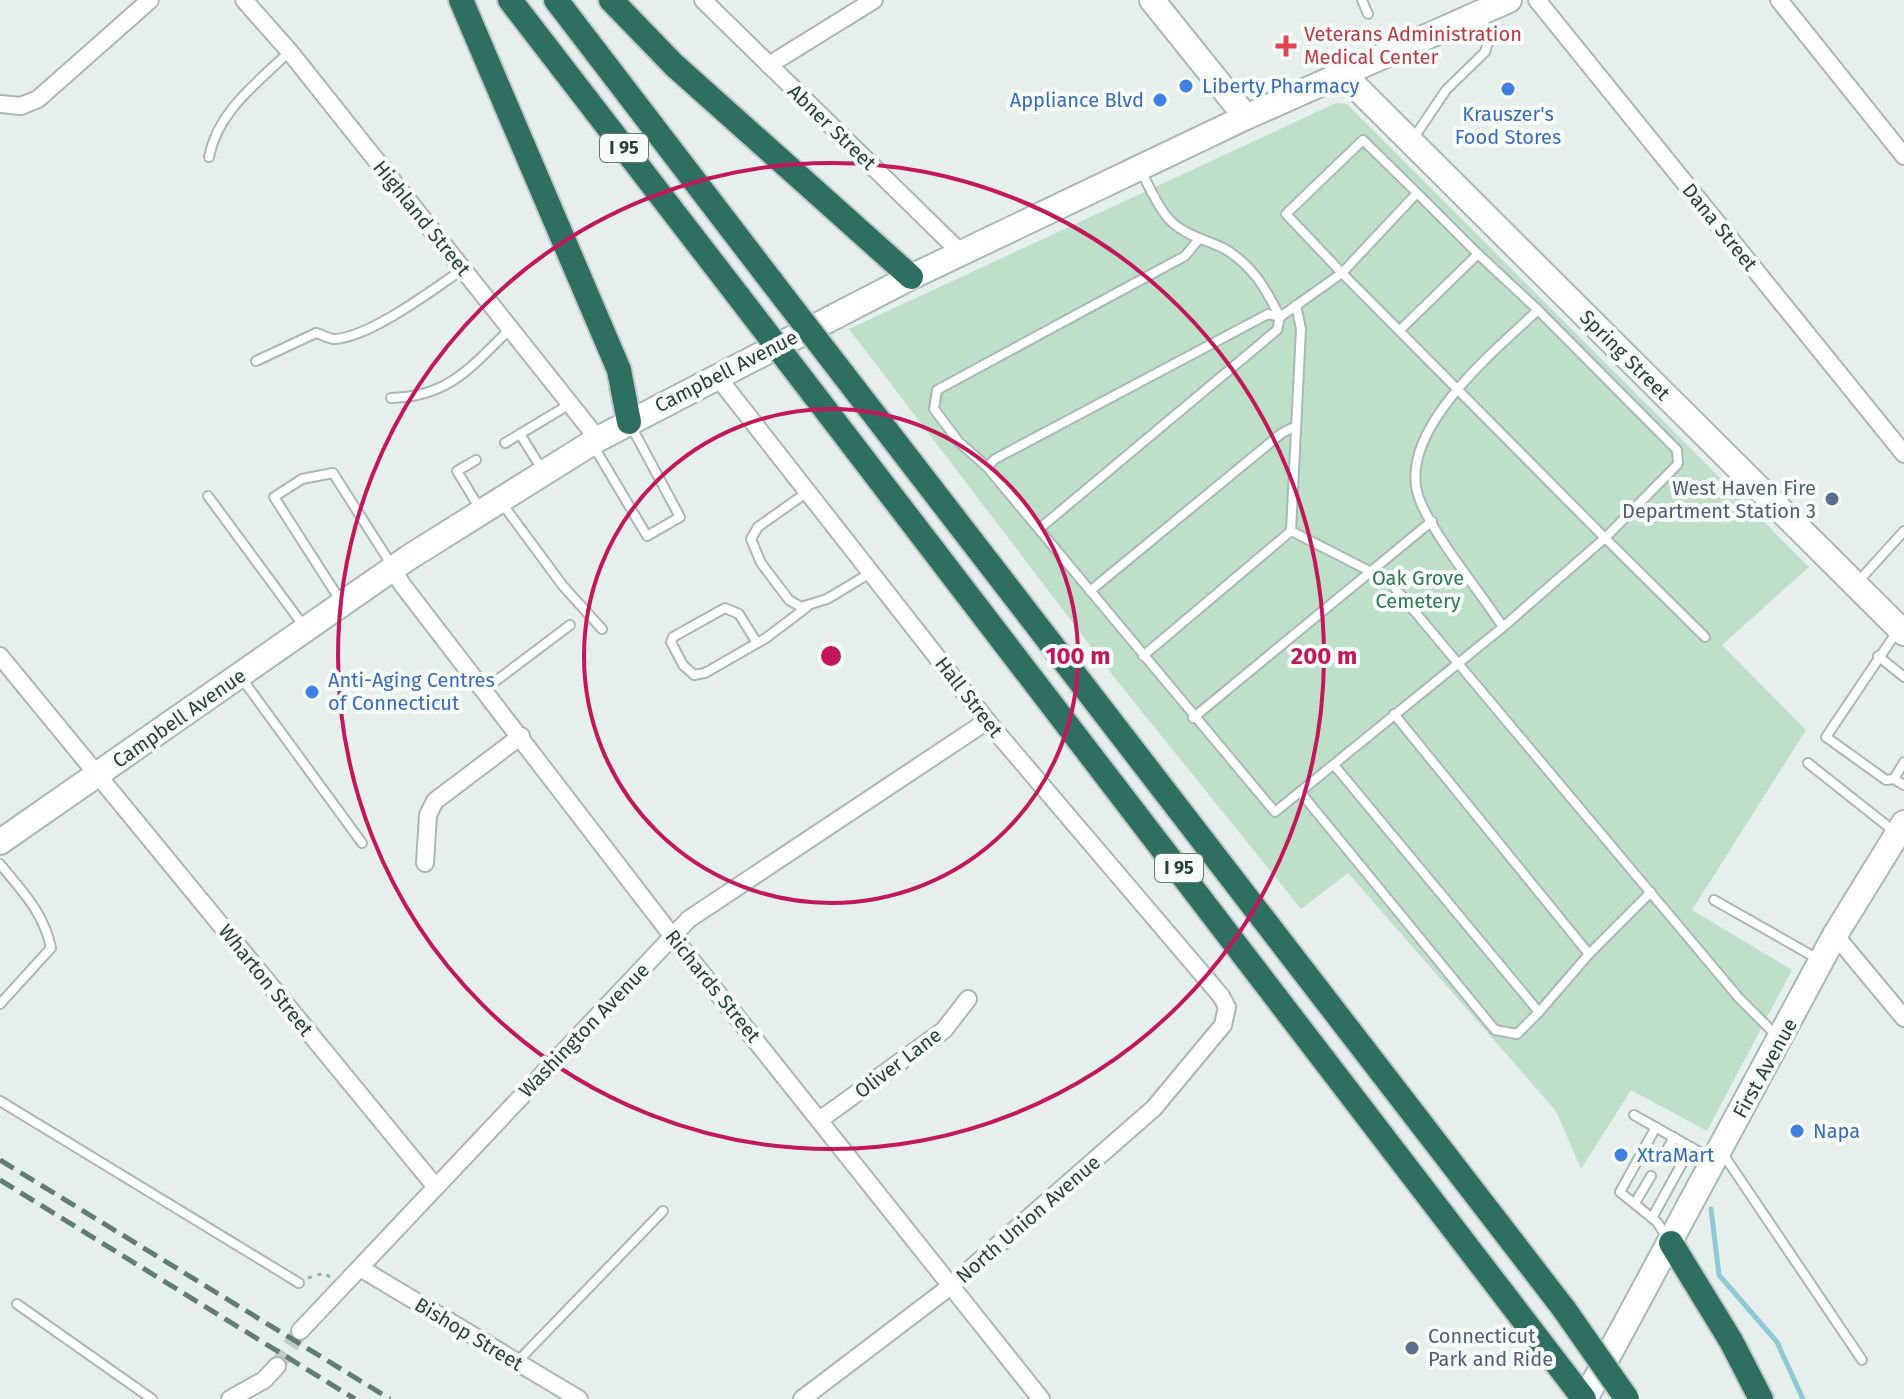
<svg xmlns="http://www.w3.org/2000/svg" width="1904" height="1399" font-family="'Fira Sans',sans-serif">
  <style>
    .green { fill: #bfe0c8 }
    .lines { fill: none; stroke-linecap: round; stroke-linejoin: round }
    .stream { stroke: #8ec9d4; stroke-width: 5 }
    .minor-tunnel { stroke: #bfccc8; stroke-width: 16; stroke-dasharray: 16 8; stroke-linecap: butt }
    .service-casing { stroke: #a8b8b2; stroke-width: 12 }
    .minor-casing { stroke: #a8b8b2; stroke-width: 20 }
    .secondary-casing { stroke: #a4bbb3; stroke-width: 28 }
    .motorway-casing { stroke: #c2cac8; stroke-width: 28 }
    .path { stroke: #86b3a5; stroke-width: 3; stroke-dasharray: 4 6; stroke-linecap: butt }
    .service { stroke: #fff; stroke-width: 8 }
    .minor { stroke: #fff; stroke-width: 16 }
    .secondary { stroke: #fff; stroke-width: 24 }
    .motorway { stroke: #2f6f62; stroke-width: 24 }
    .rail { stroke: #5f7d75; stroke-width: 5; stroke-dasharray: 16 8; stroke-linecap: butt }
    .motorway-bridge-casing { stroke: #c2cac8; stroke-width: 28; stroke-linecap: butt }
    .motorway-bridge { stroke: #2f6f62; stroke-width: 24 }
    .ring { fill: none; stroke: #c2185b; stroke-width: 4 }
    .health-dot { fill: #e0444e; stroke: #f7fbf9; stroke-width: 3 }
    .shop-dot { fill: #3f7fe0; stroke: #f7fbf9; stroke-width: 3 }
    .service-dot { fill: #5c6f8a; stroke: #f7fbf9; stroke-width: 3 }
    .labels { text-anchor: middle; stroke-width: 8; stroke-linejoin: round; paint-order: stroke }
    .shield { fill: #f7fbf9; stroke: #637a73; stroke-width: 2 }
    .shield-label { font-size: 18px; font-weight: bold; fill: #24423a }
    .health-label { font-size: 20px; fill: #be3a42; stroke: #f7fbf9; text-anchor: start }
    .shop-label { font-size: 20px; fill: #366cbe; stroke: #f7fbf9; text-anchor: start }
    .street-label { font-size: 20px; fill: #24423a; stroke: #f7fbf9 }
    .service-label { font-size: 20px; fill: #4e5e75; stroke: #f7fbf9; text-anchor: end }
    .park-label { font-size: 20px; fill: #2d7a4b; stroke: #f7fbf9 }
    .centre { fill: #c2185b; stroke: #f7fbf9; stroke-width: 4 }
    .ring-label { font-size: 24px; text-anchor: middle; font-weight: bold; fill: #c2185b; stroke: #f7fbf9; stroke-width: 8; stroke-linejoin: round; paint-order: stroke }
  </style>
  <rect width="100%" height="100%" fill="#e6efeb"/>
  <path class="green" d="M1336,103L1347,104L1809,567L1722,645L1806,730L1692,910L1792,970L1707,1131L1631,1090L1581,1169L1556,1111L1348,873L1301,909L1118,682L849,329Z"/>
  <g class="lines">
    <path class="stream" d="M1711,1209L1719,1275L1777,1342L1803,1399"/>
    <path class="minor-tunnel" d="M277,1366L300,1331"/>
    <g class="service-casing">
      <g id="service">
        <path d="M1362,0L1368,14"/>
        <path d="M1413,139L1446,90L1485,52L1489,39L1480,14"/>
        <path d="M209,157C218,111 257,83 289,52"/>
        <path d="M1140,170C1150,187 1159,211 1174,224C1189,237 1208,240 1225,249C1253,266 1266,289 1280,317"/>
        <path d="M1417,193L1363,140L1286,214L1342,273L1417,193L1478,254"/>
        <path d="M1296,305L1301,329L1291,531L1389,581L1739,998L1777,1036"/>
        <path d="M1400,330L1478,254L1538,310"/>
        <path d="M256,361L316,333C321,334 329,339 334,339C369,338 434,289 463,269"/>
        <path d="M391,398C449,397 471,367 510,329"/>
        <path d="M520,434L543,471"/>
        <path d="M505,443L570,404"/>
        <path d="M593,445L647,536L680,517L631,426"/>
        <path d="M476,460L457,471L480,509"/>
        <path d="M987,467L959,442L934,409L937,390L1185,256L1199,239"/>
        <path d="M806,493L758,527L751,539L761,563L789,600L801,607L827,599L872,572"/>
        <path d="M208,496L303,625"/>
        <path d="M501,502L563,586L602,629"/>
        <path d="M1039,529L1277,330L1280,317L1342,273L1605,538L1503,627L1275,812L987,467L995,459L1268,314L1280,317"/>
        <path d="M1856,584L1904,531"/>
        <path d="M1090,591L1282,433L1294,427"/>
        <path d="M342,603L274,497L302,479L333,473L393,567"/>
        <path d="M1503,627C1481,593 1432,534 1419,498C1395,431 1496,350 1538,310L1677,450L1678,464L1605,538L1705,637"/>
        <path d="M757,643L739,614L725,608L673,637L671,642L683,665L694,675L705,673L766,638L807,607"/>
        <path d="M1143,656L1291,531"/>
        <path d="M1878,656L1904,677"/>
        <path d="M240,676L362,843"/>
        <path d="M485,689L570,625"/>
        <path d="M1394,714L1589,954L1651,892"/>
        <path d="M1193,718L1432,521"/>
        <path d="M1904,762L1894,779L1904,785"/>
        <path d="M1808,763L1895,832"/>
        <path d="M1334,765L1539,1012L1589,954"/>
        <path d="M1894,779L1886,780L1826,737L1898,630"/>
        <path d="M1301,793L1495,1030L1517,1034L1539,1012"/>
        <path d="M0,864C22,891 44,913 51,948L0,1004"/>
        <path d="M1714,900L1818,959"/>
        <path d="M0,1101L299,1283"/>
        <path d="M1634,1115L1710,1158"/>
        <path d="M1656,1127L1620,1192L1657,1222L1668,1239"/>
        <path d="M1723,1154L1862,1360"/>
        <path d="M1663,1157L1674,1137"/>
        <path d="M1635,1203L1651,1176"/>
        <path d="M1652,1218L1691,1147"/>
        <path d="M17,1304L152,1399"/>
        <path d="M517,1362L663,1211"/>
      </g>
    </g>
    <g class="minor-casing">
      <g id="minor">
        <path d="M244,0L290,52L598,439"/>
        <path d="M703,0L962,254"/>
        <path d="M1537,0L1904,454"/>
        <path d="M1779,0L1904,156"/>
        <path d="M769,65L874,0"/>
        <path d="M0,104L21,106L38,99L150,0"/>
        <path d="M716,375L987,721L1221,996L1227,1007L1223,1025L1154,1108L952,1285L802,1399"/>
        <path d="M393,568L401,583L673,937L1041,1399"/>
        <path d="M0,656L435,1186"/>
        <path d="M425,863L428,815L435,801L521,736"/>
        <path d="M1835,935L1904,1018"/>
        <path d="M821,1119L944,1030L968,999"/>
        <path d="M360,1268L579,1399"/>
        <path d="M300,1331L689,919L987,721"/>
        <path d="M230,1399L264,1380L277,1366"/>
      </g>
    </g>
    <g class="secondary-casing">
      <g id="secondary">
        <path d="M1152,0L1246,117"/>
        <path d="M1345,76L1904,633"/>
        <path d="M0,842L408,558L598,439L911,277L1246,117L1509,0"/>
        <path d="M1585,1399L1835,935L1904,823"/>
      </g>
    </g>
    <g class="motorway-casing">
      <g id="motorway">
        <path d="M461,0L619,370L629,422"/>
        <path d="M510,0L739,297"/>
        <path d="M556,0L772,282"/>
        <path d="M611,0L674,65L911,277"/>
        <path d="M843,374L1564,1309"/>
        <path d="M812,392L1584,1399"/>
        <path d="M1671,1243L1731,1341L1761,1399"/>
      </g>
    </g>
    <path class="path" d="M308,1278L324,1273L330,1277"/>
    <use href="#service" class="service"/>
    <use href="#minor" class="minor"/>
    <use href="#secondary" class="secondary"/>
    <use href="#motorway" class="motorway"/>
    <g class="rail">
      <path d="M0,1160L390,1399"/>
      <path d="M0,1180L355,1399"/>
    </g>
    <g class="motorway-bridge-casing">
      <g id="motorway-bridge">
        <path d="M772,282L843,374"/>
        <path d="M739,297L812,392"/>
        <path d="M1564,1309L1627,1399"/>
      </g>
    </g>
    <use href="#motorway-bridge" class="motorway-bridge"/>
  </g>
  <g class="ring">
    <circle cx="831" cy="656" r="247"/>
    <circle cx="831" cy="656" r="493"/>
  </g>
  <path class="health-dot" d="M1282 34h8v8h8v8h-8v8h-8v-8h-8v-8h8z"/>
  <g class="shop-dot">
    <circle cx="1186" cy="86" r="8"/>
    <circle cx="1508" cy="89" r="8"/>
    <circle cx="1160" cy="100" r="8"/>
    <circle cx="312" cy="692" r="8"/>
    <circle cx="1797" cy="1131" r="8"/>
    <circle cx="1621" cy="1155" r="8"/>
  </g>
  <g class="service-dot">
    <circle cx="1832" cy="499" r="8"/>
    <circle cx="1412" cy="1348" r="8"/>
  </g>
  <g class="labels">
    <g class="shield">
      <rect x="600" y="134" width="48" height="28" rx="6"/>
      <rect x="1155" y="854" width="48" height="28" rx="6"/>
    </g>
    <g class="shield-label">
      <text x="624" y="154">I 95</text>
      <text x="1179" y="874">I 95</text>
    </g>
    <g class="health-label">
      <text x="1304" y="41">Veterans Administration<tspan x="1304" dy="23">Medical Center</tspan></text>
    </g>
    <g class="shop-label">
      <text x="1202" y="93">Liberty Pharmacy</text>
      <text x="1144" y="107" text-anchor="end">Appliance Blvd</text>
      <text x="1508" y="121" text-anchor="middle">Krauszer's<tspan x="1508" dy="23">Food Stores</tspan></text>
      <text x="328" y="687">Anti-Aging Centres<tspan x="328" dy="23">of Connecticut</tspan></text>
      <text x="1813" y="1138">Napa</text>
      <text x="1637" y="1162">XtraMart</text>
    </g>
    <g class="street-label">
      <text transform="translate(832 127) rotate(44)" y="7">Abner Street</text>
      <text transform="translate(422 218) rotate(51)" y="7">Highland Street</text>
      <text transform="translate(1720 227) rotate(51)" y="7">Dana Street</text>
      <text transform="translate(1625 355) rotate(45)" y="7">Spring Street</text>
      <text transform="translate(726 371) rotate(-27)" y="7">Campbell Avenue</text>
      <text transform="translate(969 697) rotate(52)" y="7">Hall Street</text>
      <text transform="translate(179 718) rotate(-35)" y="7">Campbell Avenue</text>
      <text transform="translate(266 980) rotate(51)" y="7">Wharton Street</text>
      <text transform="translate(713 986) rotate(51)" y="7">Richards Street</text>
      <text transform="translate(584 1030) rotate(-46)" y="7">Washington Avenue</text>
      <text transform="translate(898 1063) rotate(-37)" y="7">Oliver Lane</text>
      <text transform="translate(1765 1068) rotate(-61)" y="7">First Avenue</text>
      <text transform="translate(1028 1219) rotate(-41)" y="7">North Union Avenue</text>
      <text transform="translate(469 1334) rotate(31)" y="7">Bishop Street</text>
    </g>
    <g class="service-label">
      <text x="1816" y="495">West Haven Fire<tspan x="1816" dy="23">Department Station 3</tspan></text>
      <text x="1428" y="1343" text-anchor="start">Connecticut<tspan x="1428" dy="23">Park and Ride</tspan></text>
    </g>
    <g class="park-label">
      <text x="1418" y="585">Oak Grove<tspan x="1418" dy="23">Cemetery</tspan></text>
    </g>
  </g>
  <circle cx="831" cy="656" r="12" class="centre"/>
  <g class="ring-label">
    <text x="1078" y="664">100 m</text>
    <text x="1324" y="664">200 m</text>
  </g>
</svg>
